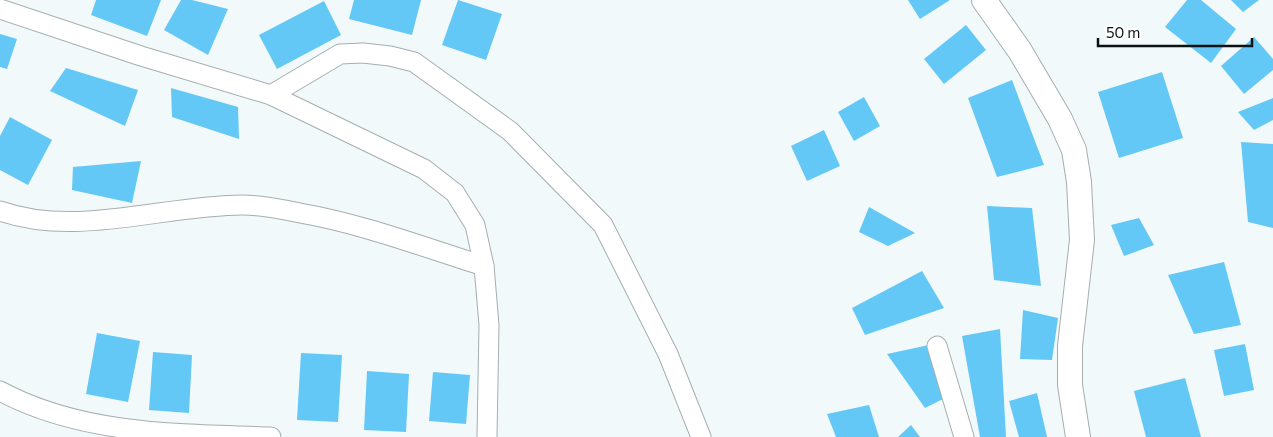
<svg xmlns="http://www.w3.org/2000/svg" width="1273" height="437" font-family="Commissioner,sans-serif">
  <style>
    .building { fill: #63c8f5 }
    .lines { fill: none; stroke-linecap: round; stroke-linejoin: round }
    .minor-casing { stroke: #a6aeaf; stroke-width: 21 }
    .tertiary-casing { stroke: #a6aeaf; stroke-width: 26 }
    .minor { stroke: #fff; stroke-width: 19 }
    .tertiary { stroke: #fff; stroke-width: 24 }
  </style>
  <rect width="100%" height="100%" fill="#f1f9fb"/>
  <g class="building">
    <path d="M96,0H161L147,36L91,15Z"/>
    <path d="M181,0H192L228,9L208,55L164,30Z"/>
    <path d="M354,0H421L412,35L349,19Z"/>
    <path d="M458,0L502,14L486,60L442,45Z"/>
    <path d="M908,0H950L920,19Z"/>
    <path d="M1187,0H1201L1236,29L1211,63L1165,27Z"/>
    <path d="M1231,0H1259L1243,12Z"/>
    <path d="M324,1L341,35L277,69L259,35Z"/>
    <path d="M966,25L986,50L944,84L924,59Z"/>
    <path d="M0,34L17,39L7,69L0,67Z"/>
    <path d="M1254,37L1273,59V70L1244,94L1221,66Z"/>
    <path d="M66,68L138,90L125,126L50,91Z"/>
    <path d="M1162,72L1183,138L1119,158L1098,92Z"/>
    <path d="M1012,80L1044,165L997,177L968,98Z"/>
    <path d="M171,88L238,107L239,139L172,117Z"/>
    <path d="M864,97L880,126L854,141L838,112Z"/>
    <path d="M1273,98V120L1254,130L1238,112Z"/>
    <path d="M10,117L52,140L28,185L0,170V136Z"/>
    <path d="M824,130L840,166L807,181L791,146Z"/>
    <path d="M1241,142L1273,144V228L1248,222Z"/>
    <path d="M141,161L132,203L72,190L73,167Z"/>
    <path d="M987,206L1032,208L1041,286L994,280Z"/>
    <path d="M869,207L915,233L888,246L859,232Z"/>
    <path d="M1139,218L1154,245L1124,256L1111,225Z"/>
    <path d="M1224,262L1241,325L1194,334L1168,275Z"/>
    <path d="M922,271L944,308L865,335L852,308Z"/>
    <path d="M1023,310L1058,318L1052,360L1020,359Z"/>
    <path d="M1000,329L1006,437H980L962,336Z"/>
    <path d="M97,333L140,341L128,402L86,394Z"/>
    <path d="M1245,344L1254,390L1224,396L1214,350Z"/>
    <path d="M929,345L945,398L925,408L887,354Z"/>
    <path d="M153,352L192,355L189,413L149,410Z"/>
    <path d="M301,353L342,355L338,422L297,420Z"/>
    <path d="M367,371L409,374L406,432L364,430Z"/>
    <path d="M433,372L470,375L466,424L429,421Z"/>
    <path d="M1185,378L1201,437H1146L1134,391Z"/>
    <path d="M1037,393L1047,437H1019L1009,401Z"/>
    <path d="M869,405L879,437H836L827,414Z"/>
    <path d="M911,425L920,437H898Z"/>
  </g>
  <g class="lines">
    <g class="minor-casing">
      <g id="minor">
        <path d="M0,9L141,56L271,95L424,169L455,193L475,225L484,266L489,325L487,437"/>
        <path d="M271,95L340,54L363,53L390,56L414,62L510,131L603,225L668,354L701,437"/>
        <path d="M0,211C76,238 164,205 243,205C262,205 281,209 300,213C363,224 423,247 484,266"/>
        <path d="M937,346L964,437"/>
        <path d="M0,391C82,435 180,434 271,437"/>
      </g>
    </g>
    <g class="tertiary-casing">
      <path id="tertiary" d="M984,0L1020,51L1060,119L1074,150L1079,182L1082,240L1070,346V385L1078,437"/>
    </g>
    <use href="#minor" class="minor"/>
    <use href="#tertiary" class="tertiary"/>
  </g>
  <path d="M1098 38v8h154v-8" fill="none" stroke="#0e1111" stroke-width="2.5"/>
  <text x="1106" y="38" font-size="15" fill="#0e1111" stroke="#ffffff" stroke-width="4" paint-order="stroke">50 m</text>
</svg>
